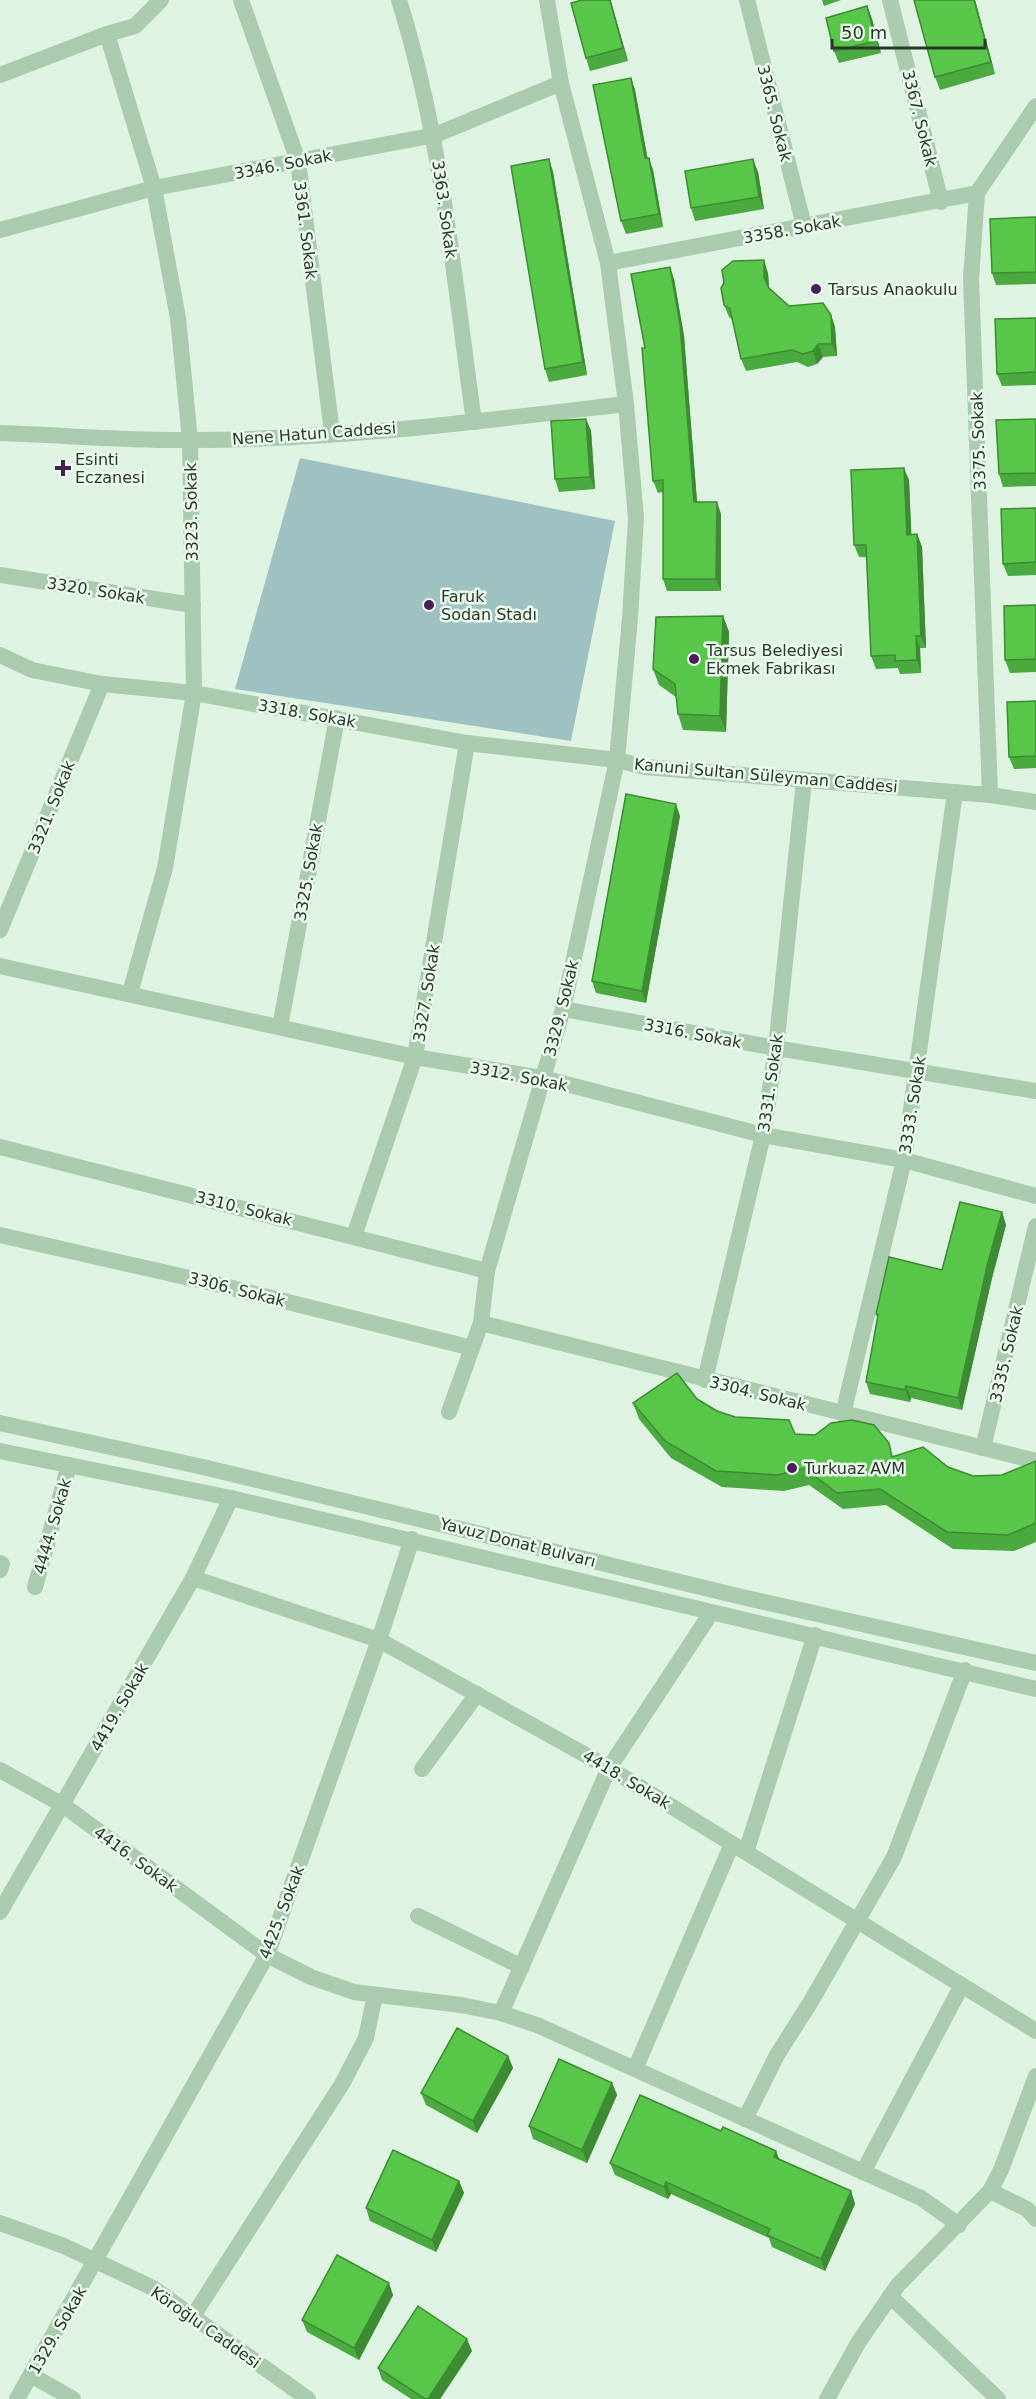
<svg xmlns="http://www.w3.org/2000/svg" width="1036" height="2399" font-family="'DejaVu Sans',sans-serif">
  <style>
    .green { fill: #9ec2c1 }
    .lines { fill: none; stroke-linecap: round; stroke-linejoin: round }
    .minor { stroke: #aacbad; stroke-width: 16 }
    .tertiary { stroke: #aacbad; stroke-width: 16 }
    .wall { fill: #4baa3f }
    .shaded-wall { fill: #3d8b33 }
    .building { fill: #57c649; stroke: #3d8b33; stroke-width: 1.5 }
    .poi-dot { fill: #491f5a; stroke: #ebfaee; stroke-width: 2 }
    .labels { text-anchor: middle; stroke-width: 5; stroke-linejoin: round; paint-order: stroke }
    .street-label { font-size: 16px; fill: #2a3829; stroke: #ebfaee }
    .poi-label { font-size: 16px; fill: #2a3829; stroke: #ebfaee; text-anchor: start }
  </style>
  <rect width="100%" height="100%" fill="#def3e2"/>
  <path class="green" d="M300,458L615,521L571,741L235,689Z"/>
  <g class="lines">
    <g class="minor">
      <path d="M241,0L298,161L332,433"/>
      <path d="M399,0C442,138 454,279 474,422"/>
      <path d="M747,0L804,226"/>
      <path d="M890,0L941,202"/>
      <path d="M107,34L154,188L178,318L190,440L194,693L165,868L130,993"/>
      <path d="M0,75L107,34L135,26L161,0"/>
      <path d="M0,230L154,188L435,135L561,83"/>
      <path d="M608,263L977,193"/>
      <path d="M0,575L193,605"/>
      <path d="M0,655L32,670L102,684L194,693L467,743L617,760L563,1009L487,1271L481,1323L449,1412"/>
      <path d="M990,795L971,279L977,193L1036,106"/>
      <path d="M0,930L102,684"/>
      <path d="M0,966L415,1057L543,1078L763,1135L904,1160L1036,1196"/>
      <path d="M563,1009L776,1048L1036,1091"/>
      <path d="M280,1027L337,718"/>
      <path d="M0,1147L487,1271"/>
      <path d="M0,1235L216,1284L472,1348"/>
      <path d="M354,1236L415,1057L467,743"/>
      <path d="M481,1323L1036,1461"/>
      <path d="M705,1380L763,1135L776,1048L804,781"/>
      <path d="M843,1414L904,1160L955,792"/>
      <path d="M983,1448L1036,1226"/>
      <path d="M0,1563L2,1564L0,1570"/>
      <path d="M193,1578L379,1640L609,1768L1036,2031"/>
      <path d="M35,1587L69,1465"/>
      <path d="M422,1769L477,1694"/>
      <path d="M0,1770L63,1805L267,1955L311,1977L354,1992L461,2005L501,2013L537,2025L921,2198L959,2225"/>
      <path d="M746,1852L815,1635"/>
      <path d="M0,1912L193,1578L231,1498"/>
      <path d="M418,1916L522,1967"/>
      <path d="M501,2013L609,1768L711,1613"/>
      <path d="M635,2069L732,1844"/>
      <path d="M745,2119L777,2055L810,2003L894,1857L965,1670"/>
      <path d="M863,2172L962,1985"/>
      <path d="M990,2191L1027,2209L1036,2219"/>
      <path d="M0,2223L64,2246L153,2288L308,2399"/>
      <path d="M890,2296L998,2399"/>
      <path d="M193,2316L342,2084L366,2038L375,1995"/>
      <path d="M31,2375L73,2399"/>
      <path d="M17,2399L267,1955L379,1640L412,1539"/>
    </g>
    <g class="tertiary">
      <path d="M547,0L561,83L608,263L626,404L636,518L630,618L617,760L645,767L990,795L1036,802"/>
      <path d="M0,433C63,435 127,441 191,440C336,440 482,421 626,404"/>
      <path d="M0,1423L203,1467L742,1597L1036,1663"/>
      <path d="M0,1451L231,1498L1036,1689"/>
      <path d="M827,2399L858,2343L898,2285L990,2191L1001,2170L1036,2076"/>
    </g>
  </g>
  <g class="wall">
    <path d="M582,0H610L628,61L590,71L586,58Z"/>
    <path d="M822,0H841L824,6Z"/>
    <path d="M914,0H975L995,74L940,90L935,77Z"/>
    <path d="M867,6L872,19L881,53L839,63L834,51Z"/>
    <path d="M631,78L635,90L647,158L653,170L663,227L626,234L621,221Z"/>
    <path d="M549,159L553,172L587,375L549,382L545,369Z"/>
    <path d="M758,172L764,209L695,221L691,208Z"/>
    <path d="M1036,217V284L996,285L992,273Z"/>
    <path d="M768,273L769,288L789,306L831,315L835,327L837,356L823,357L817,364L808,367L797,362L746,371L741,359L733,320L729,317L724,305V283Z"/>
    <path d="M674,279L684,336L697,502L721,514V591H667L663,579V492L658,493L653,481L645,348Z"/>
    <path d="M1036,318V385L1002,386L997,374Z"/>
    <path d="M586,419L591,431L595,489L559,492L555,479Z"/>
    <path d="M1036,419V486L1003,487L999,474Z"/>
    <path d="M909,480L911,535L917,534L922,547L926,648H920L921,673L900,674L898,668L876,669L871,656L867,557H859L854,545Z"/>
    <path d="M1036,508V575L1008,576L1003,564Z"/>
    <path d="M1036,605V672L1010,673L1005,660Z"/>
    <path d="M723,616L729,632L726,732L683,730L678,714L676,697L659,685L653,669Z"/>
    <path d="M1036,701V768L1014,769L1009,757Z"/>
    <path d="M680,816L646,1003L596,993L592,981Z"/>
    <path d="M1002,1212L1006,1225L992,1278L962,1410L911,1398L910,1402L870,1394L866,1382L878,1319L876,1314L942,1270Z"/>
    <path d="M697,1399L717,1411L735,1417L795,1434L894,1456L948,1467L973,1476L1002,1475L1036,1461V1542L1014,1551L953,1549L886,1505L843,1509L809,1485L784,1491L722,1487L671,1458L639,1419L633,1403Z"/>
    <path d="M508,2056L513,2068L477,2133L426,2105L421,2093Z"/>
    <path d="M612,2083L617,2095L587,2163L533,2139L529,2126Z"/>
    <path d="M780,2160L851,2191L855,2204L825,2271L772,2247L769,2238L671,2194L668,2199L615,2175L610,2163Z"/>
    <path d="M459,2181L464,2193L436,2252L370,2221L366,2208Z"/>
    <path d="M393,2295L359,2360L307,2332L302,2320Z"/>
    <path d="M472,2351L440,2399H411L382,2380L378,2368Z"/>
  </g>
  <g class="shaded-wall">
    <path d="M610,0L612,5L628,61L623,48Z"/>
    <path d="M974,0H975L995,74L991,62Z"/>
    <path d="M867,6L872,19L881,53L876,41Z"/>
    <path d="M631,78L635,90L650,171L645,158Z"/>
    <path d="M649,158L653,170L663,227L659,214Z"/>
    <path d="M549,159L553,172L587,375L583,362Z"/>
    <path d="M753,159L758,172L764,209L759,197Z"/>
    <path d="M764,260L768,273L769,289L764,277Z"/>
    <path d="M670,267L674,279L684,336L698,514L694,502Z"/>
    <path d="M831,315L835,327L837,356L832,344Z"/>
    <path d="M818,344L823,357L817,364L813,351Z"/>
    <path d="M586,419L591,431L595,489L590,477Z"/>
    <path d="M904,468L909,480L912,547L907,535Z"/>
    <path d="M717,502L721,514V591L716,579Z"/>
    <path d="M917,534L922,547L926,648L921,636Z"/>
    <path d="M723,616L729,632L726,732L720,716Z"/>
    <path d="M916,636L920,648L921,673L917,660Z"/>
    <path d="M676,804L680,816L646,1003L642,991Z"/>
    <path d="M1002,1212L1006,1225L992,1278L962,1410L958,1398L987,1266Z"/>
    <path d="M906,1386L911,1398L910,1402L905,1390Z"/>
    <path d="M508,2056L513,2068L477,2133L473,2121Z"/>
    <path d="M612,2083L617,2095L587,2163L582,2150Z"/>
    <path d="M776,2151L781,2163L774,2157Z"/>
    <path d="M459,2181L464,2193L436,2252L432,2240Z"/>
    <path d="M666,2182L671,2194L668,2199L664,2187Z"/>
    <path d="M851,2191L855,2204L825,2271L821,2259Z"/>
    <path d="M389,2283L393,2295L359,2360L354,2348Z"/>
    <path d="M467,2339L472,2351L440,2399H428Z"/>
  </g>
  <g class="building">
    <path d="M582,0H610L623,48L586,58L571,3Z"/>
    <path d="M914,0H974L991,62L935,77Z"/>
    <path d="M867,6L876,41L834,51L826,18Z"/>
    <path d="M631,78L645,158H649L659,214L621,221L593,85Z"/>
    <path d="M549,159L583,362L545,369L511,166Z"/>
    <path d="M753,159L759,197L691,208L685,171Z"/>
    <path d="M1036,217V272L992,273L990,219Z"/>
    <path d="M764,260V277L769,288L789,306L823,303L831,315L832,344H818L813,351L803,354L792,350L741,359L730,309L724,305L721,288L724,283L722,270L733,261Z"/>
    <path d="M670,267L680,324L694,502H717L716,579H663V480L653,481L642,348H645L631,274Z"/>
    <path d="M1036,318V372L997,374L995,319Z"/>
    <path d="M586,419L590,477L555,479L551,421Z"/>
    <path d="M1036,419V473L999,474L996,420Z"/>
    <path d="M904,468L907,535L917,534L921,636H916L917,660L895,661V655L871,656L866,545H854L851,470Z"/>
    <path d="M1036,508V562L1003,564L1001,509Z"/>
    <path d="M1036,605V659L1005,660L1004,606Z"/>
    <path d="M723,616L720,716L678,714L675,684L653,669L656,617Z"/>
    <path d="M1036,701V756L1009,757L1007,702Z"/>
    <path d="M626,794L676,804L642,991L592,981Z"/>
    <path d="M960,1202L1002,1212L987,1266L958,1398L906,1386L905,1390L866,1382L878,1315L876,1314L889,1257L942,1270Z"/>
    <path d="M677,1373L697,1399L717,1411L735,1417L789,1420L795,1434L815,1435L831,1423L852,1420L874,1425L889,1443L892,1457L923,1447L948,1467L973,1476L1002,1475L1036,1461V1523L1008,1535L947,1532L880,1489L837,1493L804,1468L778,1475L716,1471L665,1441L633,1403Z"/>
    <path d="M457,2028L508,2056L473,2121L421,2093Z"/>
    <path d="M559,2059L612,2083L582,2150L529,2126Z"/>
    <path d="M640,2095L721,2131L723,2127L776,2151L774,2157L851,2191L821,2259L767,2235L770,2229L666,2182L664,2187L610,2163Z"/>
    <path d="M393,2150L459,2181L432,2240L366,2208Z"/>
    <path d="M337,2255L389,2283L354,2348L302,2320Z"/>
    <path d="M418,2306L467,2339L428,2399H425L378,2368Z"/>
  </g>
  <g class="poi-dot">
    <circle cx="816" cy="289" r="6"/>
    <path d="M60 459h6v6h6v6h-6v6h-6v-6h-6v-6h6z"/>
    <circle cx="429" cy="605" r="6"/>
    <circle cx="694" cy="659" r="6"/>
    <circle cx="792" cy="1468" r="6"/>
  </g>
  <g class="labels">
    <g class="street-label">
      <text transform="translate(775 113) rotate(76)" y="6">3365. Sokak</text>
      <text transform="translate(920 118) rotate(76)" y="6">3367. Sokak</text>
      <text transform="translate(283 164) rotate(-11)" y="6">3346. Sokak</text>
      <text transform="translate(445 209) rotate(82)" y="6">3363. Sokak</text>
      <text transform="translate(792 229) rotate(-10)" y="6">3358. Sokak</text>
      <text transform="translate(306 230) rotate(83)" y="6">3361. Sokak</text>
      <text transform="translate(314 433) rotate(-4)" y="6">Nene Hatun Caddesi</text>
      <text transform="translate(978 441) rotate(-92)" y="6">3375. Sokak</text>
      <text transform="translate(191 512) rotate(-91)" y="6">3323. Sokak</text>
      <text transform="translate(96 590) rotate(9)" y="6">3320. Sokak</text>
      <text transform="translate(307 713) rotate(10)" y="6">3318. Sokak</text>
      <text transform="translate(766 775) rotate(5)" y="6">Kanuni Sultan Süleyman Caddesi</text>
      <text transform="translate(51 807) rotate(-68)" y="6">3321. Sokak</text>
      <text transform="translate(308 872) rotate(-80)" y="6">3325. Sokak</text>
      <text transform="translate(426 993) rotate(-81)" y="6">3327. Sokak</text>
      <text transform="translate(561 1008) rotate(-76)" y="6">3329. Sokak</text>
      <text transform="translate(693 1033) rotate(11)" y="6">3316. Sokak</text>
      <text transform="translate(519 1076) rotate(11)" y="6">3312. Sokak</text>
      <text transform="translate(770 1083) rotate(-82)" y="6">3331. Sokak</text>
      <text transform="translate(912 1105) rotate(-81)" y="6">3333. Sokak</text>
      <text transform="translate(244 1208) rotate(14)" y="6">3310. Sokak</text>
      <text transform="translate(237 1289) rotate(14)" y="6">3306. Sokak</text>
      <text transform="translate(1006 1354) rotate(-77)" y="6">3335. Sokak</text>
      <text transform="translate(758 1393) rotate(14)" y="6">3304. Sokak</text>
      <text transform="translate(52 1526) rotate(-74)" y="6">4444. Sokak</text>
      <text transform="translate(518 1542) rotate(14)" y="6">Yavuz Donat Bulvarı</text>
      <text transform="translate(119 1707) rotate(-60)" y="6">4419. Sokak</text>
      <text transform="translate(627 1779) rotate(31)" y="6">4418. Sokak</text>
      <text transform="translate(136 1859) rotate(36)" y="6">4416. Sokak</text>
      <text transform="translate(281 1912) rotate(-69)" y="6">4425. Sokak</text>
      <text transform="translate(206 2327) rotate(35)" y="6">Köroğlu Caddesi</text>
      <text transform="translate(57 2330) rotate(-60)" y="6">1329. Sokak</text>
    </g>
    <g class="poi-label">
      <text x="828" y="295">Tarsus Anaokulu</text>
      <text x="75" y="465">Esinti<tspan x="75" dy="18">Eczanesi</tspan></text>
      <text x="441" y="602">Faruk<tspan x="441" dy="18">Sodan Stadı</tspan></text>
      <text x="706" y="656">Tarsus Belediyesi<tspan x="706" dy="18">Ekmek Fabrikası</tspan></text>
      <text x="804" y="1474">Turkuaz AVM</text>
    </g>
  </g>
  <path d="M832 39v9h153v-9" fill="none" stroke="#2a3829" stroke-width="3"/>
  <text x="841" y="39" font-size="18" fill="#2a3829" stroke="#ebfaee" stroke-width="4.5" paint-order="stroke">50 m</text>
</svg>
